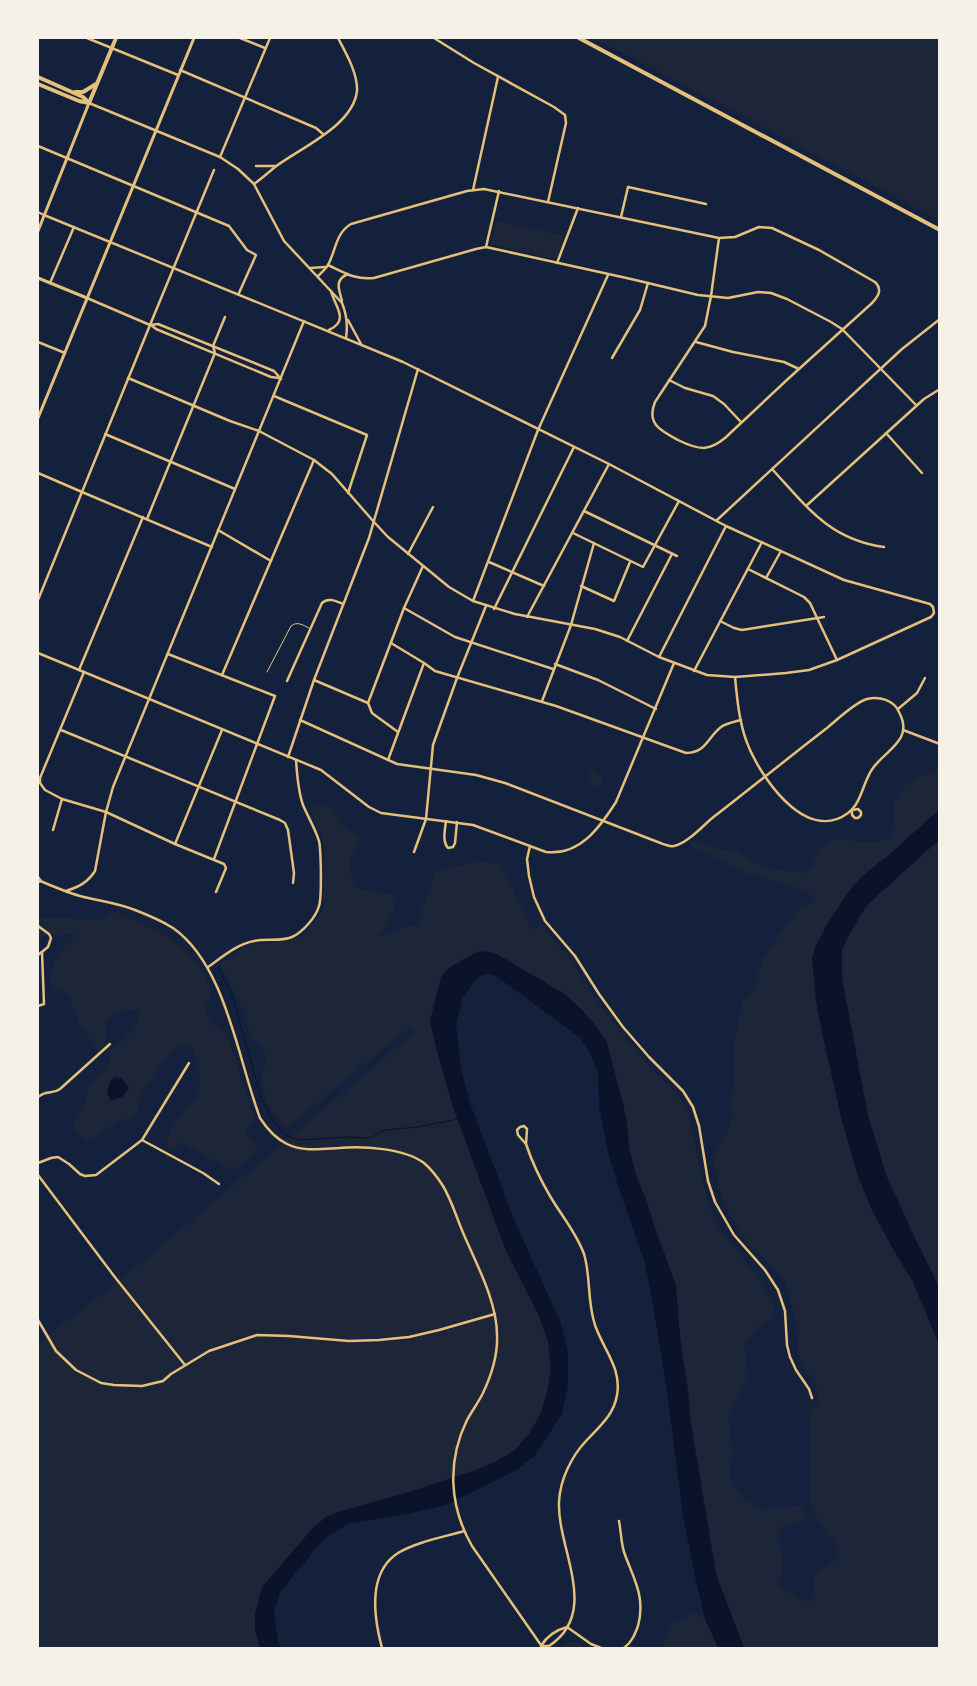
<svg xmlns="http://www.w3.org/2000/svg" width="977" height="1686" font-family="'Roboto Serif',serif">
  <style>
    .green { fill: #1d2539 }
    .water { fill: #0b132b }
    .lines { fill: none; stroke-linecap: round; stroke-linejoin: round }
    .stream { stroke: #0b132b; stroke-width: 1 }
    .service { stroke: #e5c07b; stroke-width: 1 }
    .minor { stroke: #e5c07b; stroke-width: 2.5 }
    .tertiary { stroke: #e5c07b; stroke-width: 2.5 }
    .secondary { stroke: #e5c07b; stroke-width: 3 }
    .primary { stroke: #e5c07b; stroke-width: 4 }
    .trunk { stroke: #e5c07b; stroke-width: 4 }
  </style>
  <rect width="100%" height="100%" fill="#14213d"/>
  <g class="green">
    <path d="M591,38H939V220L623,53Z"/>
    <path d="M497,221L565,236L556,259L491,244Z"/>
    <path d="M592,768L595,769L594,773L603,776L600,787L587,783Z"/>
    <path d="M939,770V810L891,853L860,878L847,894L812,959L816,1001L823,1037L842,1121L858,1176L872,1210L893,1249L912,1280L939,1344V1648H744L716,1574L691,1424L688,1390L680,1336L665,1252L636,1175L629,1148L627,1123L622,1099L606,1040L579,1007L563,993L495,953L473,954L449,968L441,977L437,1052L453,1107L506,1251L538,1314L548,1341L551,1367L547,1393L540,1415L529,1434L514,1451L495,1462L473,1471L406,1493L338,1512L326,1517L313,1528L262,1587L255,1629L260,1648H38V1343L124,1277L414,1033L411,1026L292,1124L287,1127C276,1123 263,1095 262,1083C261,1075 266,1065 266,1056L260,1047L252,1039L243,1009L221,967V963L243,948L254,944L292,941L302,935L317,919L324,905V850L322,838L310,808L315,804L322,807L326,805H330L334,810L340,823L360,837L350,859L351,874L357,887L364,890L394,894L397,896C396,908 387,927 379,936L380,937L404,927L417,925L436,870L484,861L502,865L532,931L541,924L569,957L598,1003L625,1037L653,1070L677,1094L688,1111L706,1196L718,1227L755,1273L776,1306L773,1309L774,1318L757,1328L744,1344L748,1378L728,1418L733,1451L729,1474L734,1487L745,1501L762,1508L799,1506L807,1515L804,1519L781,1528L779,1539L783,1562L779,1585L798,1599L809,1602L815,1595L814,1579C821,1569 826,1563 838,1559L840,1551C830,1536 819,1522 811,1506L810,1413L818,1402L817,1389L798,1355L796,1321L785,1283L776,1270L754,1249L739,1230L728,1212L718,1188L716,1173L712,1157L727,1133L732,1119L731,1097L735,1077L733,1050L738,1023L743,1002L754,988L763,958L790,920L801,906L810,904L813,900L810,894L804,889L792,887L749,874L694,848L690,845L691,841H696L709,847L723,850L731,849L755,863L771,869L805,873C816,864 817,848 831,841C843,835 879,850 890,835C895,829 893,820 893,813C894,786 917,777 939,770Z"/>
    <path d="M939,840V1287C922,1250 902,1215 887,1178C868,1128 860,1075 850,1024C847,1005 838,967 843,949C852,910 910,866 939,840Z"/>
    <path d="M111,910C145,926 188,939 205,976C207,982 211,988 211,994C210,999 207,1004 205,1009L207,1017L213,1025L227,1035L255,1119L247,1130L246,1135L258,1149L255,1153L234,1170H231L184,1144L178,1143L173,1149L170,1151C158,1136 189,1105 199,1094L200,1071L196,1062L195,1054L193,1047L183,1044L172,1050L163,1062L144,1089L136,1113L133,1118L129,1120L126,1119C113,1124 102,1135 88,1140L77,1133L73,1126C76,1117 83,1110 85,1102C87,1095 86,1090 91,1084C98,1075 105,1069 111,1060L109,1052C119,1042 142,1029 139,1012L136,1010C124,1011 115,1012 106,1020C105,1032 110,1041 100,1050L95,1049L86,1032L81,1029L68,995L55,988L50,981C51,969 55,956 64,948C68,943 72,941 75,936L72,933L58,936C52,932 43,936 38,939V917L101,920Z"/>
    <path d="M694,1613L705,1619L718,1648H662L673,1623Z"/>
    <path d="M569,1641L578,1642L584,1648H560Z"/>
  </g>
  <g class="water">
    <path d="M939,810V840L866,906L848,937L842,950V977L868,1116L887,1177L915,1238L939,1287V1344L912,1280L893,1249L872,1210L858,1176L842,1121L823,1037L816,1001L812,959L816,945L826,926L847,894L860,878L891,853Z"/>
    <path d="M481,951L495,953L563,993L579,1007L592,1021L606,1040L622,1099L627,1123L629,1148L636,1175L647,1202L655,1229L676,1285L680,1336L688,1390L691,1424L716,1574L744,1648H718L705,1619L696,1581L683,1516L667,1391L650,1287L644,1260L618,1186L608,1152L599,1106L598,1072L590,1053L580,1038L496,976L488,974L482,975L476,979L463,997L456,1025L461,1068L470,1103L515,1222L561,1323L568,1353V1386L562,1414L535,1455L517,1470L446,1505L411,1513L348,1524L324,1539L280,1592L274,1612L278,1640L282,1648H260L255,1629V1614L262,1587L313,1528L326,1517L338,1512L406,1493L473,1471L495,1462L514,1451L529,1434L540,1415L547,1393L551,1367L548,1341L538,1314L506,1251L482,1186L453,1107L437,1052L430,1021L441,977L449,968L473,954Z"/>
    <path d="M115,1077L121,1078L129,1088L122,1097L111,1101L107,1093L110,1081Z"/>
  </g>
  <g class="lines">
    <path class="stream" d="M218,967L232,995L261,1097L271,1118L285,1135L299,1140L350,1137L370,1138L385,1130L417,1127L458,1119"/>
    <path class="service" d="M267,672L291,626C297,621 303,625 309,628"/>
    <g class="minor">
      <path d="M87,38L178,75"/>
      <path d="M240,38L265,48"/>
      <path d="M434,38L474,63L554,107L565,115L566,123L548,202"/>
      <path d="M180,70L316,128L323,134"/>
      <path d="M38,146L229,226L247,250L256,255L239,293"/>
      <path d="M220,157L270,38"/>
      <path d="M256,166H275"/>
      <path d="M254,184C261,179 268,173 275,167C300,148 353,126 357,91C358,74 346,53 338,38"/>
      <path d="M473,190L498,77"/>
      <path d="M38,212L44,215"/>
      <path d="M621,217L628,187L706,204"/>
      <path d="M486,247L499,191"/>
      <path d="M557,263L578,208"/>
      <path d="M328,265C345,273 355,280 374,278L476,249L486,247L631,279L698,295L728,298L758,292L771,293L787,299L831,322L842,329L916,405"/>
      <path d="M310,268L325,267"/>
      <path d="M318,276C322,272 327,268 329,263C336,249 336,233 351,224L467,191L484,189L719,238L735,237L759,227L772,228L819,250L875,282C883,290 878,297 871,304L789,378L725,438C719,443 713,447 704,448C695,448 686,444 678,440C661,431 646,424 655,402L705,326L711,296L719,238"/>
      <path d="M50,283L74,227"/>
      <path d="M150,325L214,170"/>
      <path d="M150,325L158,324L274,371L281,379"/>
      <path d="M151,325L156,329L271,377L279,378"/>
      <path d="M696,342L733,352L784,362L799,369"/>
      <path d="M612,358L640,310L648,283"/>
      <path d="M669,380L685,388L713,396L724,404L741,422"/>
      <path d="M274,396L367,435L348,493"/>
      <path d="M886,433L922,473"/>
      <path d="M105,434L235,489"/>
      <path d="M772,469C807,507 829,539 884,547"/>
      <path d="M82,492L212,547"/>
      <path d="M806,506L924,399L940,389"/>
      <path d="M584,511L677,556"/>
      <path d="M147,519L215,353L213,346L225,317"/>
      <path d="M218,530L271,561"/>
      <path d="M573,533L643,567L679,501"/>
      <path d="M408,554L433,507"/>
      <path d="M489,562L544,586"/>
      <path d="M748,569L804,597L810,603L837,660"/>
      <path d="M766,578L781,551"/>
      <path d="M581,586L614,601L630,562"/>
      <path d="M473,601L538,430L608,275"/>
      <path d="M404,608L455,637L553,669"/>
      <path d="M494,609L574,447"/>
      <path d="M527,617L609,464"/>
      <path d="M720,621L734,628L742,630L824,617"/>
      <path d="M627,641L672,554"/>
      <path d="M391,643L424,663L435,671L556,706L686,753C707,752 707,738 721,727C727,723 734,722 741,720"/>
      <path d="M168,654L275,696L214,859"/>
      <path d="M659,657L726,526"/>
      <path d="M555,664L598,680L656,709"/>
      <path d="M79,670L143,517"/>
      <path d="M694,671L762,542"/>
      <path d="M84,672L40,778V783L45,790L62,799L106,812L175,844L224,864L226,868L216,892"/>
      <path d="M222,675L314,460"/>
      <path d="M314,680L368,703"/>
      <path d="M287,681L322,603C328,597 336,601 343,604"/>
      <path d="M542,701L571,625L594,543"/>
      <path d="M898,709L917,693L925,678"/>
      <path d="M300,720L397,764L476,775L505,783L663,844C667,845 671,847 674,846C686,844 702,827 711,819C750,789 788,758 827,728C838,719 854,703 867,699C879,696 894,700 899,712C914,740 887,749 873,768C863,781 862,803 848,813C805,845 758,774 746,740C739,720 737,698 735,677"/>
      <path d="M61,730L280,820L285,823L288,830L294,873L293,883"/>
      <path d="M903,730L940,744"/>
      <path d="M398,732L372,713L368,703L404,608L423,566"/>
      <path d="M388,760L424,663"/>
      <path d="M858,809L861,812V815L858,818H855L852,815V810Z"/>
      <path d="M446,821C445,830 442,841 448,848L453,847L455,843L457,822"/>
      <path d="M53,830L62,799"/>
      <path d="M175,844L222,730"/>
      <path d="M530,846L527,859L529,876L534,897L545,921L575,956L599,994L623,1027L649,1057L683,1091L693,1107L699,1126L708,1181L715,1202L734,1235L765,1270L778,1290L785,1311L787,1345L790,1357L796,1370L809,1389L812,1398"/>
      <path d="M414,852L426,819L433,745L457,678L486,606"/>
      <path d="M66,891C79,887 88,882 95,871L106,812L113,787L304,321"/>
      <path d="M38,926L49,934L51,938L48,947L38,955"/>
      <path d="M208,967C222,957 237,944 254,941C266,938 280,942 292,937C303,932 316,917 319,906C322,897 321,850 319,841C315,828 308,817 303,805C298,791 297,775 296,760"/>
      <path d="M38,1006L44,1004L42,952"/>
      <path d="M38,1097C48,1089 52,1095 60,1089L110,1044"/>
      <path d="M524,1126L527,1129L526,1144L518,1135L517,1130L520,1127Z"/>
      <path d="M142,1140L203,1173L219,1184"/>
      <path d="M526,1144C532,1162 540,1179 550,1196C561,1215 576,1232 584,1254C591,1277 587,1302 595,1325C603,1349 622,1368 617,1395C614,1415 599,1427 586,1441C571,1457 560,1480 559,1502C557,1549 601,1612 549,1646H542"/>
      <path d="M38,1163L51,1158L58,1157L69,1164L80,1174L85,1176L96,1175L142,1140L189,1063"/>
      <path d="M38,1175L114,1276L185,1365"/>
      <path d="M619,1521C621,1531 621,1542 624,1552C633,1578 646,1596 638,1626C635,1634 632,1642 624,1648"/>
      <path d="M567,1627L591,1644L601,1648"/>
      <path d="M541,1646C547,1636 556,1630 567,1627"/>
      <path d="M382,1648C374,1618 367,1573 398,1553C416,1542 444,1537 464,1531"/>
    </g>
    <g class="tertiary">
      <path d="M89,103L220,157L238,169L254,184L284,241L342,303C347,315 348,325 346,338"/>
      <path d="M44,215L403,362L609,464L726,526L844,580L930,604L933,607L934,613L931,617L837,660L809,670L786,673L735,677L707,675L659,657L620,637L595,629L515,614L473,601L449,587L388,537L374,522L332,474L314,460L259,431L230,421L128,378"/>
      <path d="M342,301C339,289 334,280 348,274"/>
      <path d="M348,320L361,344"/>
      <path d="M329,330C350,320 335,307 331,291"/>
      <path d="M38,342L65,353"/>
      <path d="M38,473L82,492"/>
      <path d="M717,520L902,349L940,319"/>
      <path d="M38,600L150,325L87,298"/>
      <path d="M38,653L321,770L369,807L381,813L473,825L546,852C580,856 600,827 616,802L674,663"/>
      <path d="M288,757L314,680L369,538L418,369"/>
      <path d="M38,877L41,881L38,882"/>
      <path d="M38,880C52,886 66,892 80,896C99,901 117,903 135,910C148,915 162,921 173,928C226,965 238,1060 260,1118C267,1129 275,1138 287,1144C303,1152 322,1149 339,1148C363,1146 404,1148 424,1163C431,1169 438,1178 443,1186C452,1201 457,1219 464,1235C477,1265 497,1302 497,1335C498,1355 491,1376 483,1393C478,1403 472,1411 467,1420C447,1461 449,1506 472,1546L543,1648"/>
      <path d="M38,1320L56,1351L76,1370L101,1383L114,1385L142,1386L163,1381L171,1374L209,1351L257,1335L289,1336L349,1341L379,1340L409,1337L439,1330L495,1314"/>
    </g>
    <g class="secondary">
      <path d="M38,231L89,103"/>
      <path d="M38,278L87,298"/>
      <path d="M38,418L194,38"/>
    </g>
    <path class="primary" d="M579,38L940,230"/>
    <g class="trunk">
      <path d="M38,77L83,97L89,103"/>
      <path d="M38,84L79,101L89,103"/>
      <path d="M75,92H83L96,84"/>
      <path d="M89,103L116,38"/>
    </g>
  </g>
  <rect width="977" height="1686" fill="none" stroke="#f6f1e7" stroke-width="78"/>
</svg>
